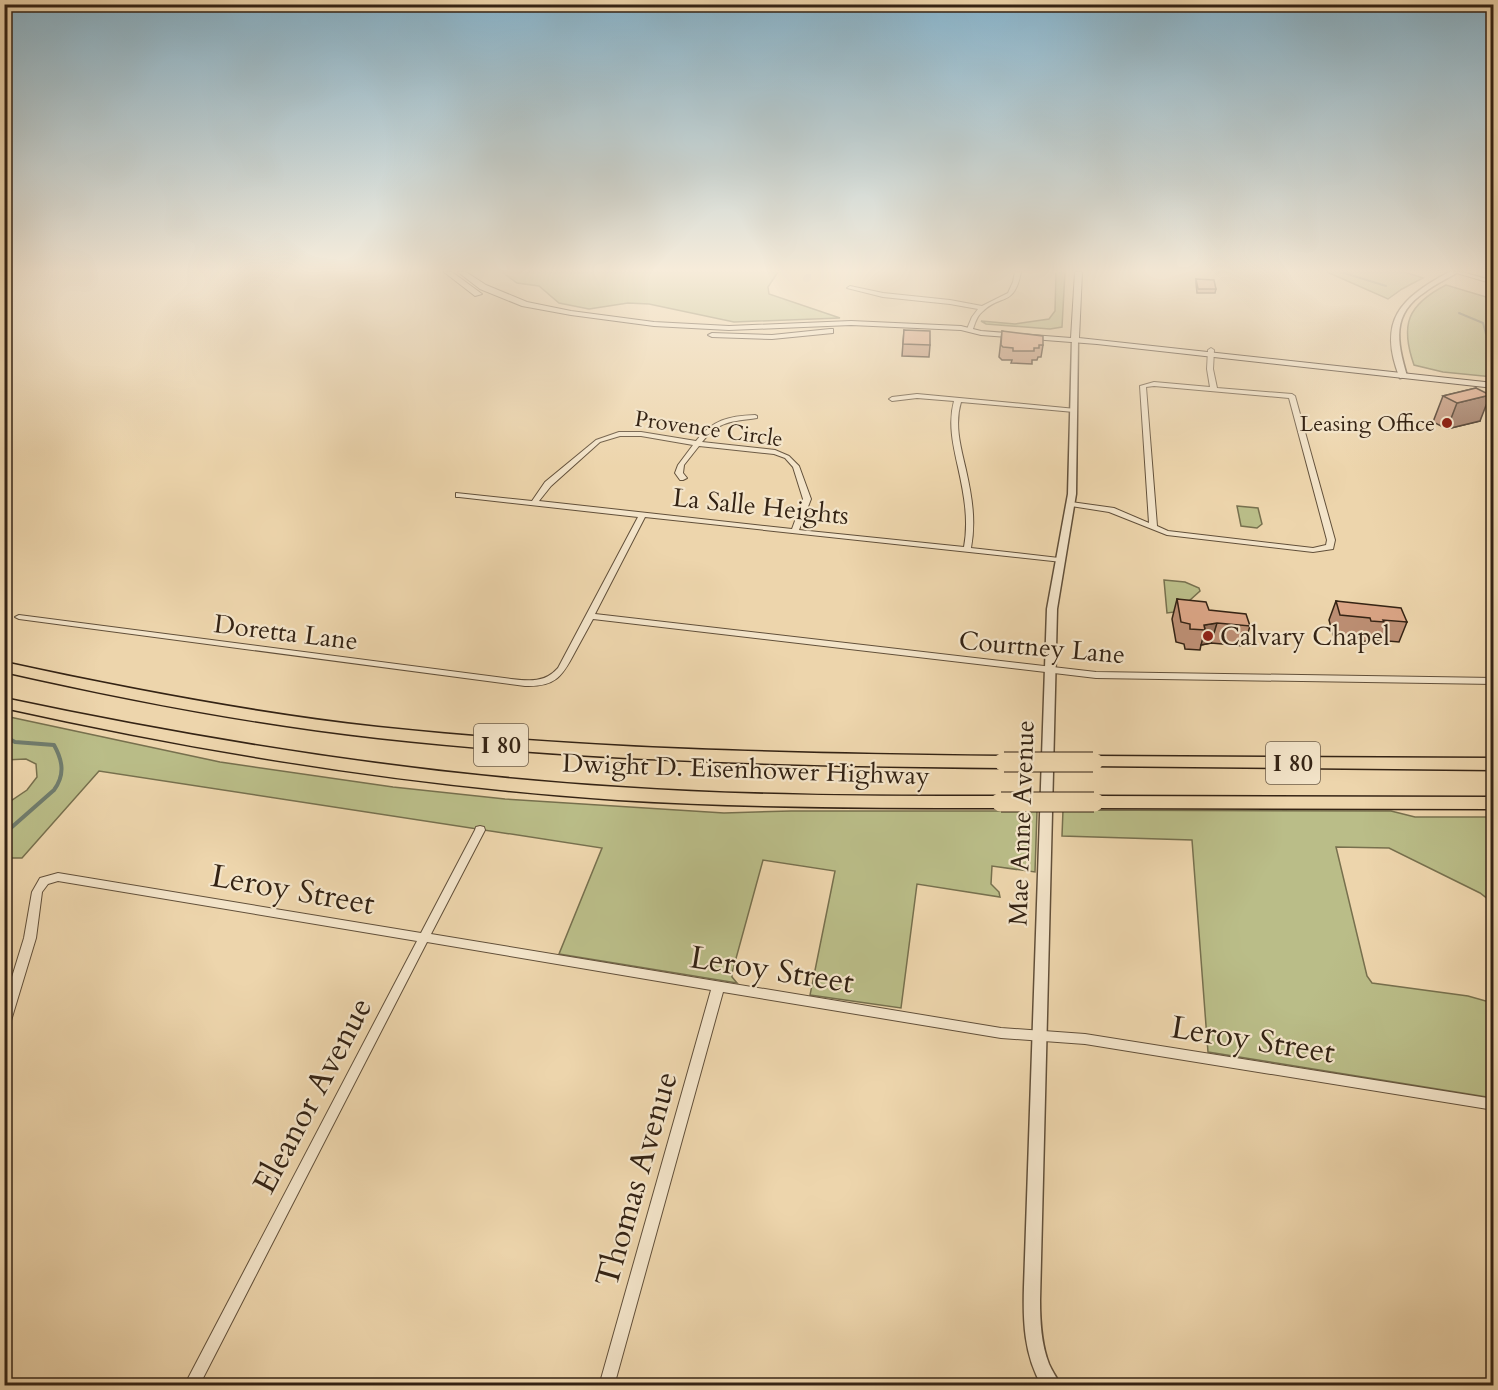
<svg xmlns="http://www.w3.org/2000/svg" width="1498" height="1390" font-family="Cardo,serif">
  <style>
    .green { fill: #babd88; stroke: #77704e; stroke-width: 1.5 }
    .lines { fill: none; stroke-linecap: round; stroke-linejoin: round }
    .stream-far1 { stroke: #717d6e; stroke-width: 2 }
    .stream { stroke: #717d6e; stroke-width: 4 }
    .minor-casing { stroke: #62503a; stroke-width: 2 }
    .tertiary-casing { stroke: #62503a; stroke-width: 3 }
    .secondary-casing { stroke: #342314; stroke-width: 2 }
    .motorway-casing { stroke: #342314; stroke-width: 3 }
    .minor { fill: #f3e4c9; fill-rule: evenodd }
    .tertiary { fill: #f3e4c9; fill-rule: evenodd }
    .secondary { fill: #f3e4c9; fill-rule: evenodd }
    .motorway { fill: #edd5ac; fill-rule: evenodd }
    .motorway-bridge-casing { stroke: #342314; stroke-width: 21; stroke-linecap: butt }
    .motorway-bridge { stroke: #edd5ac; stroke-width: 19 }
    .wall { fill: #bd8f74; stroke: #342314; stroke-width: 1.5 }
    .shaded-wall { fill: #9a745e; stroke: #342314; stroke-width: 1.5 }
    .building { fill: #dca687; stroke: #342314; stroke-width: 1.5 }
    .poi-dot { fill: #8f2418; stroke: #f3e4c9; stroke-width: 2 }
    .labels { text-anchor: middle; stroke-width: 4.5; stroke-linejoin: round; paint-order: stroke }
    .far-poi-label { font-size: 22px; fill: #342314; stroke: #f3e4c9; text-anchor: end }
    .far-street-label { font-size: 22px; fill: #342314; stroke: #f3e4c9 }
    .shield { fill: #f3e4c9; stroke: #6d5d4a; stroke-width: 1.5 }
    .shield-label { font-size: 24px; font-weight: bold; fill: #342314 }
    .street-label { font-size: 26px; fill: #342314; stroke: #f3e4c9 }
    .poi-label { font-size: 26px; fill: #342314; stroke: #f3e4c9; text-anchor: start }
    .near-street-label { font-size: 32px; fill: #342314; stroke: #f3e4c9 }
  </style>
  <rect width="100%" height="100%" fill="#edd5ac"/>
  <filter id="stains"><feTurbulence type="fractalNoise" baseFrequency=".00333" numOctaves="4"/><feColorMatrix values="0 0 0 0 .2 0 0 0 0 .09 0 0 0 0 .02 0 0 0 .5 -.17"/></filter>
  <radialGradient id="worn" r=".72"><stop offset=".6" stop-color="#630" stop-opacity="0"/><stop offset="1" stop-color="#630" stop-opacity=".3"/></radialGradient>
  <g class="green">
    <path d="M502,272H778L768,287L769,294L840,318L734,322L649,304L628,303L589,309L559,303L539,286L517,283Z"/>
    <path d="M1056,272H1065L1062,327L1050,329L986,324L981,321L1015,324L1049,319L1055,311Z"/>
    <path d="M1327,272H1404L1423,278L1402,289L1388,299Z"/>
    <path d="M1446,285L1493,299V377L1443,372L1414,365C1400,325 1407,305 1446,285Z"/>
    <path d="M1237,506L1258,508L1262,524L1257,528L1241,526Z"/>
    <path d="M1164,580L1185,582L1199,588L1200,591L1189,601L1198,609L1167,613Z"/>
    <path d="M5,716L220,762L393,787L505,799L724,813L791,811H1037L1035,872L992,866L991,884L999,892L1000,897L917,884L901,1008L810,995L835,871L763,860L732,973V977L737,983L559,954L602,848L99,771L22,858H5V805L27,790L37,777L36,764L26,759L5,760Z"/>
    <path d="M1063,810L1391,811L1415,817H1493V903L1480,893L1389,848L1336,847L1367,976L1372,983L1468,996L1493,1003V1098L1208,1052L1192,840L1062,836Z"/>
  </g>
  <g class="lines">
    <g class="stream-far1">
      <path d="M1341,272L1386,286"/>
      <path d="M1459,313L1483,323L1486,334L1494,338"/>
    </g>
    <path class="stream" d="M4,736L15,742L54,745C63,761 65,775 54,790L4,834"/>
    <g class="minor-casing">
      <g id="minor">
        <path d="M1015,272H1021C1014,308 1001,293 982,312C977,316 975,323 973,329L970,331L967,329L972,317L978,309L950,304L883,297L847,288L850,286L883,293L950,300L982,306L1008,293L1013,282Z"/>
        <path d="M1453,272H1462L1494,281V284Z"/>
        <path d="M1211,348L1214,350L1213,369L1217,388L1292,394L1295,396L1335,540L1333,549L1313,552L1167,535L1109,512L1071,506L1067,504L1071,502L1114,508L1149,523L1140,386L1154,382L1210,387L1207,369L1208,350ZM1154,386L1289,398L1327,540L1326,545L1313,548L1168,531L1157,526L1146,387Z"/>
        <path d="M917,394L1076,409L1077,410L1074,412L961,402C954,425 961,448 966,470C972,497 976,521 971,548L1059,558H1062L1063,560L1062,562L645,517L595,614L1096,672L1494,678V684L1096,678L593,619C587,630 581,641 575,652C562,677 555,687 525,686L19,619L15,617L19,615L511,679C529,681 545,683 558,668L638,517L459,497H456V493L532,501L545,482L596,440L619,432H641L696,441C713,420 728,416 755,415L757,416V418C731,422 720,420 702,442L775,450L789,456L799,466L811,499L799,530L964,547C969,520 964,494 958,467C953,445 948,423 954,401L917,398L892,401L889,399L892,397ZM620,436H641L693,445L678,465L675,473L680,480H683L687,478L683,473L684,465L699,446L774,454L785,458L793,467L803,499L792,529L539,501L551,486L600,442Z"/>
        <path d="M480,826L484,827L485,830L431,934L1001,1028L1085,1034L1494,1099V1110L1085,1044L1001,1038L723,992L614,1386H599L711,990L427,942L199,1386H184L417,941L58,881L48,884L42,892L36,938L10,1024L8,1027L4,1029V1003L24,938L32,892L40,878L58,873L421,933L475,830L476,827Z"/>
      </g>
    </g>
    <g class="tertiary-casing">
      <g id="tertiary">
        <path d="M1449,272H1458C1447,279 1435,284 1425,292C1391,314 1397,341 1407,376L1400,378C1377,320 1401,298 1449,272Z"/>
        <path d="M1075,338L1078,340L1076,494L1057,609L1040,1300C1040,1321 1041,1344 1049,1364C1052,1371 1057,1378 1061,1386H1042C1024,1355 1023,1321 1024,1287L1047,609L1068,494L1072,340Z"/>
      </g>
    </g>
    <g class="secondary-casing">
      <g id="secondary">
        <path d="M444,272H452L482,294L475,296Z"/>
        <path d="M458,272H466L486,285L527,302L571,311L654,322L729,326L851,321L961,326L981,331L1071,338L1075,272H1082L1079,338L1494,383V388L1097,344L981,335L961,330L851,325L729,330L654,326L571,315L522,306L480,289Z"/>
        <path d="M830,329H833V333L772,339L712,337L708,335L712,333L772,335Z"/>
      </g>
    </g>
    <g class="motorway-casing">
      <g id="motorway">
        <path d="M4,662C128,689 252,713 378,727C586,749 795,754 1004,756L1010,758L1013,762L1010,766L1004,768C795,766 586,761 378,738C252,724 128,700 4,672Z"/>
        <path d="M4,698C207,741 411,774 618,787C745,796 873,796 1001,796L1007,798L1010,802L1007,806L1001,808C873,808 745,808 618,800C411,786 207,753 4,708Z"/>
        <path d="M1093,756L1494,758V770L1087,766L1084,762L1087,758Z"/>
        <path d="M1094,796L1494,797V809L1094,808L1088,806L1085,802L1088,798Z"/>
      </g>
    </g>
    <use href="#minor" class="minor"/>
    <use href="#tertiary" class="tertiary"/>
    <use href="#secondary" class="secondary"/>
    <use href="#motorway" class="motorway"/>
    <g class="motorway-bridge-casing">
      <g id="motorway-bridge">
        <path d="M1004,762H1093"/>
        <path d="M1001,802H1094"/>
      </g>
    </g>
    <use href="#motorway-bridge" class="motorway-bridge"/>
  </g>
  <g class="wall">
    <path d="M1196,279L1216,289L1215,293H1197L1196,283Z"/>
    <path d="M904,330L930,345L929,357L902,356Z"/>
    <path d="M1002,331L1043,345L1041,357H1038L1037,360H1032V364L1011,363L1012,360H1002L999,357Z"/>
    <path d="M1476,388L1480,421L1447,429L1433,422L1443,396Z"/>
    <path d="M1177,599L1250,626L1244,646L1211,643L1201,645L1200,650L1185,649L1184,644L1176,642L1172,619Z"/>
    <path d="M1336,601L1407,622L1399,642L1377,640L1376,642L1363,641L1362,638L1333,635L1329,620Z"/>
  </g>
  <g class="shaded-wall">
    <path d="M1490,395L1480,421L1447,429L1457,403Z"/>
    <path d="M1217,623L1211,643L1201,645L1205,630L1204,625Z"/>
  </g>
  <g class="building">
    <path d="M1196,279L1214,280L1216,289H1198Z"/>
    <path d="M904,330L930,331V345L903,344Z"/>
    <path d="M1002,331L1043,336V345H1039V348H1034V351H1013V348L1003,347L1001,345Z"/>
    <path d="M1476,388L1490,395L1457,403L1443,396Z"/>
    <path d="M1177,599L1206,602L1209,610L1246,614L1250,626L1217,623L1204,625L1205,630L1190,629V624L1181,622Z"/>
    <path d="M1336,601L1401,608L1407,622L1383,620L1384,622L1371,621L1370,618L1340,615Z"/>
  </g>
  <linearGradient id="sky" x2="0" y2="1"><stop stop-color="#88b6cf"/><stop offset="0.58" stop-color="#f7ecda"/><stop offset="1" stop-color="#f7ecda" stop-opacity="0"/></linearGradient>
  <rect width="1498" height="467" fill="url(#sky)"/>
  <g class="poi-dot">
    <circle cx="1447" cy="423" r="6"/>
    <circle cx="1208" cy="636" r="6"/>
  </g>
  <g class="labels">
    <g class="far-poi-label">
      <text x="1435" y="431">Leasing Office</text>
    </g>
    <g class="far-street-label">
      <text transform="translate(709 428) rotate(8)" y="8">Provence Circle</text>
    </g>
    <g class="shield">
      <rect x="474" y="724" width="54" height="42" rx="4.5"/>
      <rect x="1266" y="742" width="54" height="42" rx="4.5"/>
    </g>
    <g class="shield-label">
      <text x="501" y="753">I 80</text>
      <text x="1293" y="771">I 80</text>
    </g>
    <g class="street-label">
      <text transform="translate(761 506) rotate(6)" y="9">La Salle Heights</text>
      <text transform="translate(286 632) rotate(7)" y="9">Doretta Lane</text>
      <text transform="translate(1042 647) rotate(5)" y="9">Courtney Lane</text>
      <text transform="translate(746 769) rotate(2)" y="9">Dwight D. Eisenhower Highway</text>
      <text transform="translate(1021 823) rotate(-88)" y="9">Mae Anne Avenue</text>
    </g>
    <g class="poi-label">
      <text x="1220" y="645">Calvary Chapel</text>
    </g>
    <g class="near-street-label">
      <text transform="translate(293 889) rotate(10)" y="11">Leroy Street</text>
      <text transform="translate(772 969) rotate(9)" y="11">Leroy Street</text>
      <text transform="translate(1253 1039) rotate(9)" y="11">Leroy Street</text>
      <text transform="translate(312 1095) rotate(-62)" y="11">Eleanor Avenue</text>
      <text transform="translate(636 1179) rotate(-74)" y="11">Thomas Avenue</text>
    </g>
  </g>
  <rect width="1498" height="1390" fill="none" stroke="#edd5ac" stroke-width="24"/>
  <rect x="6" y="6" width="1486" height="1378" fill="none" stroke="#342314" stroke-width="3"/>
  <rect x="12" y="12" width="1474" height="1366" fill="none" stroke="#342314" stroke-width="1.5"/>
  <rect width="100%" height="100%" filter="url(#stains)"/>
  <rect width="100%" height="100%" fill="url(#worn)"/>
</svg>
